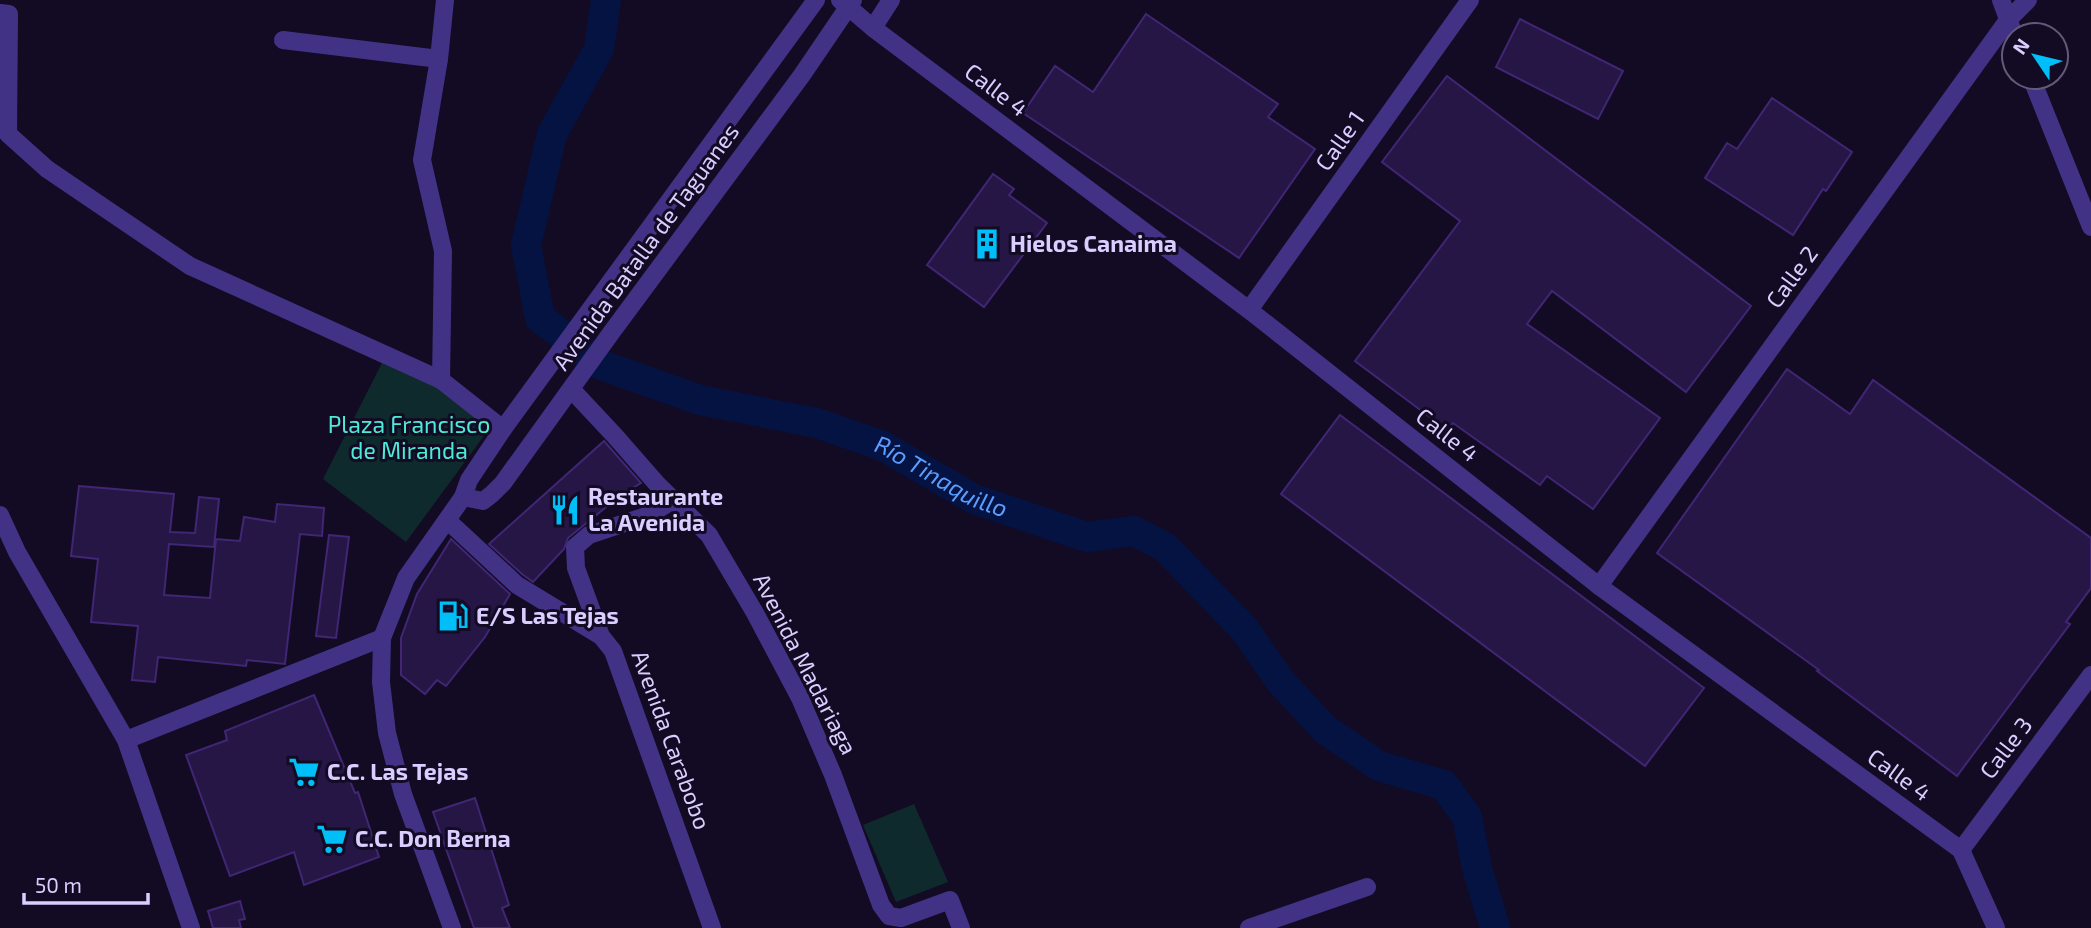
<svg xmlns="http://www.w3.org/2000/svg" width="2091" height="928" font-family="'Exo 2',sans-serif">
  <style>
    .green { fill: #0e2a2d }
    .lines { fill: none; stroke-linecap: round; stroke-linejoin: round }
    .river { stroke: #051342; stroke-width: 30 }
    .building { fill: #261645; stroke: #402674; stroke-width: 2 }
    .minor { stroke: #413286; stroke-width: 18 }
    .tertiary { stroke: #413286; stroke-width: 18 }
    .labels { text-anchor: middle; stroke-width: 6; stroke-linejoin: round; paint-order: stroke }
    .street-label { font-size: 23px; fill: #dacdff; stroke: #130b23 }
    .poi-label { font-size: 23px; font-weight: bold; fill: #dacdff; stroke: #130b23; text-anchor: start }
    .park-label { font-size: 23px; fill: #4eead8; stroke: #130b23 }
    .water-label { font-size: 24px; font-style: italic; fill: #5b9dff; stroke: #130b23 }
  </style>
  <rect width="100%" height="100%" fill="#130b23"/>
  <g class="green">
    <path d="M382,363L440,389L489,429L406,542L323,479Z"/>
    <path d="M914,804L948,882L896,902L863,825Z"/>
  </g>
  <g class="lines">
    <path class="river" id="s1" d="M606,0L599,49L552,134L526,245L540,318L601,365L700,400L817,423L883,446L974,499L1087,537L1134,531L1165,547L1245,630L1281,682L1326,730L1379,766L1444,785L1467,817L1477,868L1495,928"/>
  </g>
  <g class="building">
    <path d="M1146,14L1278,104L1268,117L1315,149L1239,258L1023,113L1055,66L1093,92Z"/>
    <path d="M1520,19L1623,71L1598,119L1496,67Z"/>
    <path d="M1447,76L1751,306L1686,392L1552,291L1527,324L1660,418L1593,509L1547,476L1540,485L1453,423L1447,430L1355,361L1460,221L1382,162Z"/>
    <path d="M1772,98L1852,152L1826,191L1823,189L1793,235L1705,178L1727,143L1737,149Z"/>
    <path d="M993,174L1014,189L1009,195L1047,223L984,307L927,265Z"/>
    <path d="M1787,369L1850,414L1873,380L2091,538V588L2066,622L2070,624L1957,776L1817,671L1819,670L1657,553Z"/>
    <path d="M1340,415L1704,688L1645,766L1281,494Z"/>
    <path d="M604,441L641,483L621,495L568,538L564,549L533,582L522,574L489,544Z"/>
    <path d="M79,486L174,494L170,532L195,533L199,497L219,499L214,547L169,544L164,595L210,598L216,539L240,541L244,517L275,522L277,504L324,508L322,536L300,534L285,664L247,660L246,666L158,657L155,682L132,680L138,626L91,622L98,559L71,556Z"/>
    <path d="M329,535L349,537L336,638L316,636Z"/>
    <path d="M451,539L510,594L485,637L446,686L437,680L425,694L401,675V638L417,594Z"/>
    <path d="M314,695L355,793L358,792L379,857L304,885L294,852L230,876L186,755L227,740L225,731Z"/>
    <path d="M475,798L509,905L502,908L510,928H474L433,812Z"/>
    <path d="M240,901L245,919L239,920L241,928H213L208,911Z"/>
  </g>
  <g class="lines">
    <g class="minor">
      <path d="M445,0L439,59L422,160L443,251L441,380L503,429"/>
      <path d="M840,0L873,28L1249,310L1599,586L1961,850L1996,928"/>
      <path d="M2001,0L2014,35"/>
      <path d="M0,13L9,14L8,134L47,169L190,266L441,380"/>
      <path d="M873,28L891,0"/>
      <path d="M283,40L439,59"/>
      <path d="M2031,77L2091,227"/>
      <path d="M1249,310L1470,0"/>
      <path d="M571,389L615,436L657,484L709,535L755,613L800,698L833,775L881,905L889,916L901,918L950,900L961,928"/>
      <path d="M0,515L17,552L126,740L191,928"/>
      <path d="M1599,586L2008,20L2028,0"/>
      <path d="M601,636L576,568L575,547L589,535L649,515L673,500"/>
      <path d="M126,740L382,638"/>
      <path d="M1961,850L2091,675"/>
      <path d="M1249,928L1367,887"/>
    </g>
    <g class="tertiary">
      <path d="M463,497L483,501L492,494L503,483L611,333L802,75L853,0"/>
      <path d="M447,520L517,585L601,636L613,651L712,928"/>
      <path d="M452,928L403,794L387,733L381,682L382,638L406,578L463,497L469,480L503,429L816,0"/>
    </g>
  </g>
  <defs>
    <g id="building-bare" transform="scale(2.415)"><path d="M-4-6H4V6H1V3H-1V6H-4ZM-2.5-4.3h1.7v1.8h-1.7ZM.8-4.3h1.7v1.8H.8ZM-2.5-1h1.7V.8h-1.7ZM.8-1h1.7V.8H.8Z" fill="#00bef8" stroke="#130b23" stroke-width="2.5" paint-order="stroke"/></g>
    <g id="restaurant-bare" transform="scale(2.415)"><path d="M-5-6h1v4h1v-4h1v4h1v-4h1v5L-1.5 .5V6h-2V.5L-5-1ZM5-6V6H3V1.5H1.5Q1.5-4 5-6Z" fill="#00bef8" stroke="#130b23" stroke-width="2.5" paint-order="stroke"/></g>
    <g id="fuel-bare" transform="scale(2.415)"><path d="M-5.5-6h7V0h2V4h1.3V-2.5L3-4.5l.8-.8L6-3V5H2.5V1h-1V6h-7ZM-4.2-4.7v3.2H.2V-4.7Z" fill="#00bef8" stroke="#130b23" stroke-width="2.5" paint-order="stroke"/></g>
    <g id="supermarket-bare" transform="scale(2.415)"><path d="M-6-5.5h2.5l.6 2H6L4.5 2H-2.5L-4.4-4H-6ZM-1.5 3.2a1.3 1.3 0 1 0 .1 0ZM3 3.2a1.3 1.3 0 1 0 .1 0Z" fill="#00bef8" stroke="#130b23" stroke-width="2.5" paint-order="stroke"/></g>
  </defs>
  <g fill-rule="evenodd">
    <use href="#building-bare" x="987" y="244"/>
    <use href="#restaurant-bare" x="565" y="510"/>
    <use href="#fuel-bare" x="453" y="616"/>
    <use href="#supermarket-bare" x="304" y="772"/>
    <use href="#supermarket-bare" x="332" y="839"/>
  </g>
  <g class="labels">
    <g class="street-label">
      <text transform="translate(996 90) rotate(37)" y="8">Calle 4</text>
      <text transform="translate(1340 141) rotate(-55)" y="8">Calle 1</text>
      <text transform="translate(646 247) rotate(-54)" y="8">Avenida Batalla de Taguanes</text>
      <text transform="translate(1792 277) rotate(-54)" y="8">Calle 2</text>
      <text transform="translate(1447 435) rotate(38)" y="8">Calle 4</text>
      <text transform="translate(805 664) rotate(63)" y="8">Avenida Madariaga</text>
      <text transform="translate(671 740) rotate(70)" y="8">Avenida Carabobo</text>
      <text transform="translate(2006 748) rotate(-53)" y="8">Calle 3</text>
      <text transform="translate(1899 775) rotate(36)" y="8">Calle 4</text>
    </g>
    <g class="poi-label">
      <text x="1010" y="252">Hielos Canaima</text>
      <text x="588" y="505">Restaurante<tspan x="588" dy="26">La Avenida</tspan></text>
      <text x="476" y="624">E/S Las Tejas</text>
      <text x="327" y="780">C.C. Las Tejas</text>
      <text x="355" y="847">C.C. Don Berna</text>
    </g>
    <g class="park-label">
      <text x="409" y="433">Plaza Francisco<tspan x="409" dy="26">de Miranda</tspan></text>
    </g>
    <g class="water-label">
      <text dy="8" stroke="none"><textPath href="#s1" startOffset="772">Río Tinaquillo</textPath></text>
    </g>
  </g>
  <g transform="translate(2035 56) rotate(305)"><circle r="33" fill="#130b23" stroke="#63597b" stroke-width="2"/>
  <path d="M0-5L12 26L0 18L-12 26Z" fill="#00bef8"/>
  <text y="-10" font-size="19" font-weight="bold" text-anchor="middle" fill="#dacdff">N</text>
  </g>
  <path d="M24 893v10h124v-10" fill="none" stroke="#dacdff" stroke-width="3.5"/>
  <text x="35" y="893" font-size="21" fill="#dacdff" stroke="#130b23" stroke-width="5" paint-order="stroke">50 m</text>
</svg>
